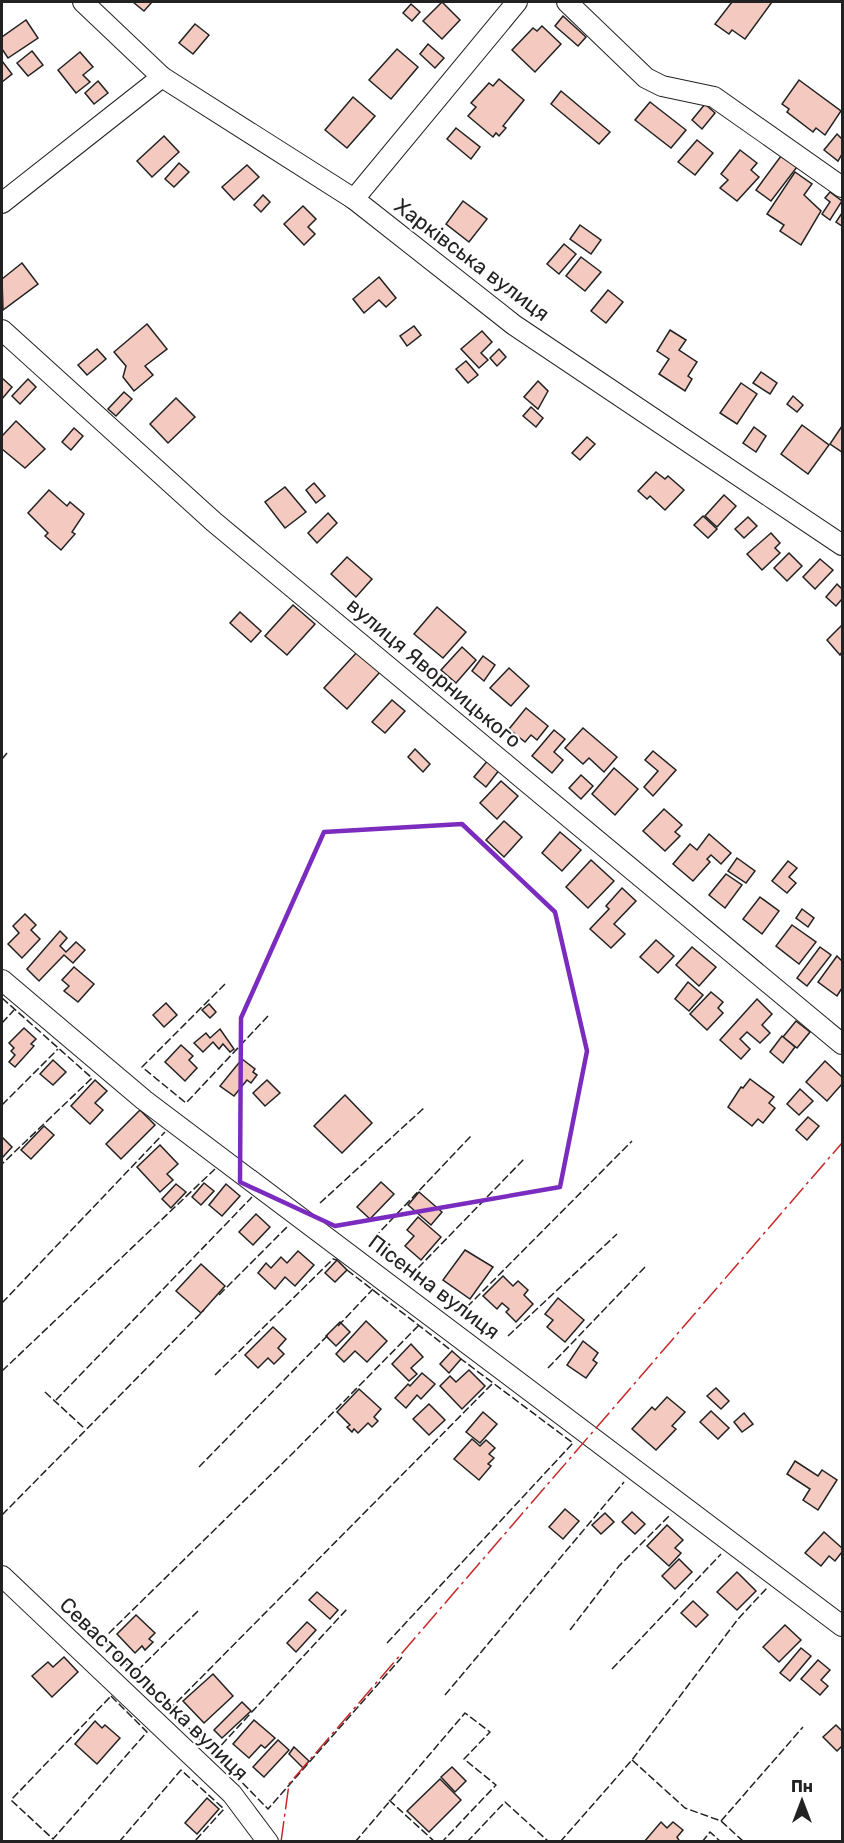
<svg xmlns="http://www.w3.org/2000/svg" width="844" height="1843" font-family="Rubik,sans-serif">
  <style>
    .building { fill: #f3c9c0; stroke: #222; stroke-width: 1.5 }
    .lines { fill: none; stroke-linecap: round; stroke-linejoin: round }
    .minor-casing { stroke: #222; stroke-width: 22 }
    .minor { stroke: #fff; stroke-width: 20 }
    .fence { stroke: #222; stroke-width: 1.5; stroke-dasharray: 8 3; stroke-linecap: butt }
    .power { stroke: #c62828; stroke-width: 1.5; stroke-dasharray: 21 4.5 3 4.5; stroke-linecap: butt }
    .marked { fill: none; stroke: #7b2cbf; stroke-width: 4.5; stroke-linejoin: round }
    .labels { text-anchor: middle; stroke-width: 4.5; stroke-linejoin: round; paint-order: stroke }
    .street-label { font-size: 21px; fill: #222; stroke: #fff }
  </style>
  <rect width="100%" height="100%" fill="#fff"/>
  <g class="building">
    <path d="M133,2H152L144,11Z"/>
    <path d="M442,2L460,20L442,39L423,21Z"/>
    <path d="M732,2H772L745,39L732,30L729,34L715,24Z"/>
    <path d="M411,4L420,12L412,21L403,13Z"/>
    <path d="M563,16L586,37L578,46L555,26Z"/>
    <path d="M26,20L38,38L8,58L2,49V37Z"/>
    <path d="M195,24L209,35L193,54L179,43Z"/>
    <path d="M542,26L561,44L535,72L512,50L533,28L537,31Z"/>
    <path d="M428,44L444,58L435,68L420,54Z"/>
    <path d="M397,49L418,67L391,99L369,80Z"/>
    <path d="M32,51L43,65L28,76L17,63Z"/>
    <path d="M80,52L93,67L83,75L90,82L76,93L58,70Z"/>
    <path d="M2,61L12,74L2,82Z"/>
    <path d="M499,79L524,100L503,126L506,128L499,136L496,133L493,137L468,116L476,107L471,103L489,83L493,86Z"/>
    <path d="M799,80L841,111L825,135L816,128L813,132L787,112L789,109L782,104Z"/>
    <path d="M98,81L108,93L94,104L85,93Z"/>
    <path d="M561,91L610,132L599,144L551,104Z"/>
    <path d="M353,97L375,116L347,148L325,130Z"/>
    <path d="M650,102L686,130L671,148L635,120Z"/>
    <path d="M705,104L715,113L702,129L692,120Z"/>
    <path d="M456,128L480,147L471,159L447,139Z"/>
    <path d="M837,134L842,139V154L838,161L824,150Z"/>
    <path d="M164,136L179,152L152,177L137,161Z"/>
    <path d="M697,140L713,153L695,175L678,162Z"/>
    <path d="M740,150L757,163L751,170L759,177L737,201L720,188L728,180L721,174Z"/>
    <path d="M781,156L797,167L771,201L756,190Z"/>
    <path d="M179,163L189,172L174,187L165,179Z"/>
    <path d="M247,165L259,177L234,200L222,187Z"/>
    <path d="M795,172L812,184L804,195L821,211L801,245L780,231L784,225L767,214Z"/>
    <path d="M830,192L842,201L830,220L822,214L830,202L825,198Z"/>
    <path d="M263,195L270,202L261,212L254,205Z"/>
    <path d="M463,201L487,219L469,242L446,224Z"/>
    <path d="M303,206L316,219L308,227L315,234L304,245L284,224Z"/>
    <path d="M842,213V226L836,222Z"/>
    <path d="M580,225L601,240L591,254L570,239Z"/>
    <path d="M564,244L576,254L559,274L547,264Z"/>
    <path d="M581,257L601,272L585,291L566,276Z"/>
    <path d="M22,263L38,284L3,310L2,279Z"/>
    <path d="M379,277L396,298L386,307L379,300L364,313L353,299Z"/>
    <path d="M608,290L623,302L606,323L591,311Z"/>
    <path d="M147,324L167,349L145,366L153,375L134,391L123,377L126,366L114,352Z"/>
    <path d="M414,326L421,335L407,346L400,336Z"/>
    <path d="M670,330L686,340L679,350L697,362L688,376L692,379L685,391L659,374L669,359L657,351Z"/>
    <path d="M482,331L492,342L481,353L488,360L479,368L461,349Z"/>
    <path d="M97,349L106,359L87,375L78,365Z"/>
    <path d="M499,349L506,357L497,366L490,358Z"/>
    <path d="M466,361L478,375L468,383L456,369Z"/>
    <path d="M761,372L777,383L770,394L753,383Z"/>
    <path d="M2,378L12,387L2,399Z"/>
    <path d="M28,379L36,387L20,404L12,396Z"/>
    <path d="M538,381L548,391L538,409L524,397Z"/>
    <path d="M741,383L757,394L737,424L720,413Z"/>
    <path d="M124,392L132,399L116,416L108,409Z"/>
    <path d="M793,396L803,405L797,412L787,404Z"/>
    <path d="M176,398L195,417L168,443L150,424Z"/>
    <path d="M531,407L543,418L536,427L523,416Z"/>
    <path d="M16,421L45,449L25,468L2,449V436Z"/>
    <path d="M802,425L829,445L808,474L781,454Z"/>
    <path d="M842,426V452L830,444Z"/>
    <path d="M754,427L766,436L756,452L743,443Z"/>
    <path d="M74,428L83,436L71,450L62,442Z"/>
    <path d="M587,437L595,444L580,460L572,453Z"/>
    <path d="M656,472L665,479L668,476L684,490L665,510L650,496L647,499L638,491Z"/>
    <path d="M314,483L325,496L316,503L306,490Z"/>
    <path d="M285,487L306,512L285,528L265,502Z"/>
    <path d="M49,490L67,506L70,502L84,514L72,532L75,534L61,550L45,536L48,533L28,513Z"/>
    <path d="M724,495L736,506L717,527L705,516Z"/>
    <path d="M328,513L337,523L317,543L308,533Z"/>
    <path d="M703,516L717,529L708,538L694,525Z"/>
    <path d="M748,517L757,526L744,538L735,529Z"/>
    <path d="M771,533L780,543L775,548L780,553L762,570L747,554Z"/>
    <path d="M789,553L802,566L787,581L774,568Z"/>
    <path d="M347,557L372,579L356,597L331,574Z"/>
    <path d="M820,559L833,570L815,589L803,577Z"/>
    <path d="M837,584L842,589V599L836,606L826,597Z"/>
    <path d="M293,605L315,624L287,655L265,636Z"/>
    <path d="M437,607L466,632L443,658L414,634Z"/>
    <path d="M240,612L261,631L251,642L230,623Z"/>
    <path d="M842,625V652L840,655L827,640Z"/>
    <path d="M462,647L476,660L456,683L441,670Z"/>
    <path d="M358,651L380,672L347,709L324,688Z"/>
    <path d="M483,656L495,665L484,681L472,671Z"/>
    <path d="M509,668L529,686L511,706L490,688Z"/>
    <path d="M392,700L405,711L385,733L372,722Z"/>
    <path d="M526,708L548,726L537,740L531,735L525,742L509,729Z"/>
    <path d="M583,728L617,757L604,772L589,758L583,764L565,748Z"/>
    <path d="M554,730L565,739L554,752L563,760L552,773L532,756Z"/>
    <path d="M415,749L430,764L423,772L408,757Z"/>
    <path d="M653,751L676,770L653,796L644,787L658,771L645,760Z"/>
    <path d="M489,759L500,769L486,787L474,777Z"/>
    <path d="M614,768L638,789L615,815L592,794Z"/>
    <path d="M581,775L593,786L581,799L569,788Z"/>
    <path d="M501,781L518,796L497,819L480,803Z"/>
    <path d="M664,809L682,825L675,832L680,836L665,851L643,831Z"/>
    <path d="M504,821L522,837L504,857L486,840Z"/>
    <path d="M560,832L581,850L562,871L542,853Z"/>
    <path d="M709,834L731,853L721,864L711,855L707,859L710,862L693,881L673,864L690,844L697,850Z"/>
    <path d="M737,858L755,871L746,883L728,871Z"/>
    <path d="M591,860L614,881L588,908L566,887Z"/>
    <path d="M788,861L797,868L789,877L796,883L787,893L772,881Z"/>
    <path d="M726,874L742,885L725,908L709,895Z"/>
    <path d="M622,888L636,901L614,924L625,934L611,948L590,929L609,909L606,906Z"/>
    <path d="M760,897L779,911L762,934L743,919Z"/>
    <path d="M802,909L814,918L808,927L796,918Z"/>
    <path d="M25,914L36,925L31,930L40,939L22,958L8,944L19,933L13,926Z"/>
    <path d="M792,925L816,942L799,964L776,946Z"/>
    <path d="M60,931L67,938L60,946L66,952L76,942L85,950L73,963L64,955L39,981L27,969Z"/>
    <path d="M656,940L674,956L658,973L640,957Z"/>
    <path d="M692,947L716,967L699,986L676,965Z"/>
    <path d="M820,947L831,955L807,986L797,978Z"/>
    <path d="M837,956L842,961V988L837,996L818,982Z"/>
    <path d="M74,967L94,984L78,1002L64,991L69,986L62,980Z"/>
    <path d="M688,982L703,995L689,1011L675,999Z"/>
    <path d="M711,992L723,1002L718,1008L723,1013L707,1030L690,1014Z"/>
    <path d="M757,999L772,1014L762,1025L770,1033L760,1043L747,1032L740,1039L750,1049L741,1059L720,1040Z"/>
    <path d="M166,1003L177,1015L164,1027L153,1015Z"/>
    <path d="M209,1004L216,1012L210,1018L202,1010Z"/>
    <path d="M796,1021L810,1032L797,1048L783,1037Z"/>
    <path d="M24,1028L36,1039L31,1044L34,1046L15,1067L9,1062L15,1055L11,1051L14,1048L9,1043Z"/>
    <path d="M220,1029L234,1049L230,1052L223,1044L219,1049L213,1042L203,1052L194,1043L206,1033L210,1038Z"/>
    <path d="M782,1036L795,1047L783,1063L770,1052Z"/>
    <path d="M181,1045L193,1056L189,1060L197,1068L185,1081L165,1062Z"/>
    <path d="M242,1059L255,1069L253,1072L257,1075L251,1083L247,1080L234,1096L220,1086Z"/>
    <path d="M53,1060L66,1072L53,1085L40,1074Z"/>
    <path d="M825,1061L842,1077V1084L827,1101L806,1082Z"/>
    <path d="M750,1079L774,1097L769,1103L775,1108L763,1123L758,1119L752,1126L728,1107L741,1087L743,1088Z"/>
    <path d="M95,1080L107,1091L95,1103L103,1110L90,1124L71,1106Z"/>
    <path d="M267,1080L280,1093L265,1106L253,1093Z"/>
    <path d="M800,1089L813,1101L799,1115L787,1104Z"/>
    <path d="M345,1095L372,1123L342,1153L314,1126Z"/>
    <path d="M140,1110L155,1125L121,1159L106,1144Z"/>
    <path d="M808,1117L819,1126L807,1140L796,1130Z"/>
    <path d="M44,1126L54,1135L31,1159L21,1150Z"/>
    <path d="M2,1137L12,1147L2,1158Z"/>
    <path d="M160,1145L178,1164L167,1174L173,1180L160,1192L137,1167Z"/>
    <path d="M381,1182L394,1194L370,1219L357,1207Z"/>
    <path d="M204,1183L214,1191L201,1205L192,1197Z"/>
    <path d="M176,1184L186,1192L171,1208L162,1199Z"/>
    <path d="M226,1184L240,1196L222,1216L209,1205Z"/>
    <path d="M419,1192L442,1212L431,1225L408,1205Z"/>
    <path d="M256,1214L270,1227L253,1245L239,1232Z"/>
    <path d="M418,1217L441,1237L421,1260L405,1246L414,1236L407,1230Z"/>
    <path d="M465,1250L493,1267L470,1299L443,1280Z"/>
    <path d="M298,1251L314,1265L295,1286L285,1277L275,1289L258,1273L266,1263L271,1268L281,1257L287,1263Z"/>
    <path d="M337,1260L347,1270L335,1282L325,1273Z"/>
    <path d="M201,1264L225,1286L201,1313L176,1291Z"/>
    <path d="M503,1276L513,1286L518,1281L528,1290L524,1295L533,1304L516,1322L506,1312L509,1309L502,1303L497,1309L483,1296Z"/>
    <path d="M558,1298L584,1320L565,1342L547,1327L553,1320L545,1314Z"/>
    <path d="M366,1321L387,1341L367,1362L355,1351L344,1362L336,1354Z"/>
    <path d="M340,1322L350,1332L336,1346L326,1336Z"/>
    <path d="M273,1327L286,1339L278,1348L284,1354L274,1364L268,1358L258,1368L245,1355Z"/>
    <path d="M583,1341L598,1353L593,1360L597,1363L586,1378L567,1365Z"/>
    <path d="M411,1344L423,1357L411,1368L417,1374L409,1381L392,1364Z"/>
    <path d="M452,1351L461,1359L449,1373L440,1364Z"/>
    <path d="M469,1370L485,1386L462,1409L440,1386L450,1376L456,1382Z"/>
    <path d="M422,1373L435,1384L421,1399L417,1395L406,1408L395,1398L408,1384L410,1386Z"/>
    <path d="M716,1388L729,1401L721,1409L707,1396Z"/>
    <path d="M359,1389L381,1409L374,1417L378,1421L372,1427L368,1423L358,1433L354,1429L352,1432L347,1427L350,1425L337,1412Z"/>
    <path d="M667,1397L685,1412L672,1426L676,1429L656,1450L632,1429L652,1407L655,1410Z"/>
    <path d="M429,1404L445,1420L429,1435L413,1419Z"/>
    <path d="M711,1411L729,1428L718,1439L700,1422Z"/>
    <path d="M483,1412L497,1424L480,1443L466,1432Z"/>
    <path d="M744,1413L753,1424L742,1432L734,1422Z"/>
    <path d="M472,1439L480,1446L486,1440L495,1448L489,1454L494,1458L488,1464L491,1466L479,1480L454,1459Z"/>
    <path d="M795,1461L818,1476L822,1470L837,1480L818,1510L803,1500L810,1489L787,1474Z"/>
    <path d="M565,1509L579,1521L563,1539L549,1527Z"/>
    <path d="M632,1512L645,1524L635,1534L622,1522Z"/>
    <path d="M605,1513L614,1522L601,1534L592,1525Z"/>
    <path d="M667,1525L683,1540L675,1548L681,1553L669,1566L647,1546Z"/>
    <path d="M824,1532L842,1548V1552L835,1561L829,1556L821,1566L805,1553Z"/>
    <path d="M679,1559L692,1572L675,1589L662,1576Z"/>
    <path d="M737,1572L756,1591L737,1610L717,1592Z"/>
    <path d="M317,1592L338,1610L330,1619L309,1600Z"/>
    <path d="M693,1601L708,1615L696,1627L681,1613Z"/>
    <path d="M136,1615L155,1633L149,1639L153,1642L145,1650L142,1646L135,1653L117,1634Z"/>
    <path d="M307,1622L316,1630L296,1652L287,1643Z"/>
    <path d="M785,1625L801,1640L779,1662L763,1647Z"/>
    <path d="M801,1648L811,1656L790,1681L780,1673Z"/>
    <path d="M64,1657L78,1672L52,1697L32,1676L48,1662L53,1667Z"/>
    <path d="M818,1660L830,1670L821,1680L828,1686L820,1695L801,1679Z"/>
    <path d="M213,1674L233,1696L204,1723L183,1701Z"/>
    <path d="M242,1702L251,1711L222,1738L214,1730Z"/>
    <path d="M254,1720L275,1738L265,1748L261,1745L249,1758L233,1744Z"/>
    <path d="M95,1721L102,1728L105,1725L120,1738L97,1764L75,1744Z"/>
    <path d="M836,1725L842,1731V1746L837,1751L823,1737Z"/>
    <path d="M278,1740L289,1750L264,1777L253,1767Z"/>
    <path d="M294,1747L309,1761L303,1768L289,1754Z"/>
    <path d="M452,1767L466,1781L455,1792L441,1777Z"/>
    <path d="M440,1779L461,1800L429,1832L407,1811Z"/>
    <path d="M207,1798L219,1809L197,1834L185,1823Z"/>
    <path d="M661,1822L667,1828L673,1822L683,1830L677,1837L680,1842H644Z"/>
  </g>
  <g class="lines">
    <g class="minor-casing">
      <g id="minor">
        <path d="M83,2L162,77L354,199L514,325L842,545"/>
        <path d="M567,2L646,78L662,86L714,97L842,187"/>
        <path d="M354,199L517,2"/>
        <path d="M2,203L162,77"/>
        <path d="M2,330L214,522L842,1044"/>
        <path d="M2,980L144,1100L842,1626"/>
        <path d="M2,1576L232,1794L268,1842"/>
      </g>
    </g>
    <use href="#minor" class="minor"/>
    <g class="fence">
      <path d="M2,759L7,753"/>
      <path d="M225,984L142,1067L186,1103L268,1016"/>
      <path d="M2,998L92,1078L2,1164"/>
      <path d="M2,1023L14,1010"/>
      <path d="M2,1105L58,1049"/>
      <path d="M320,1203L425,1107"/>
      <path d="M374,1238L471,1136"/>
      <path d="M418,1268L525,1158"/>
      <path d="M347,1270L452,1351"/>
      <path d="M219,1295L288,1226"/>
      <path d="M2,1303L165,1132"/>
      <path d="M467,1307L632,1141"/>
      <path d="M338,1326L373,1289"/>
      <path d="M508,1336L617,1234"/>
      <path d="M548,1368L646,1266"/>
      <path d="M2,1371L215,1169"/>
      <path d="M215,1375L333,1259L337,1260"/>
      <path d="M45,1392L84,1428"/>
      <path d="M56,1400L252,1197"/>
      <path d="M199,1467L329,1334"/>
      <path d="M2,1515L204,1310"/>
      <path d="M198,1611L135,1673L103,1639L294,1452L420,1324"/>
      <path d="M570,1630L619,1566L671,1514"/>
      <path d="M387,1643L573,1443L461,1359"/>
      <path d="M402,1657L268,1809L170,1709L492,1384"/>
      <path d="M612,1669L721,1554"/>
      <path d="M445,1695L624,1482"/>
      <path d="M111,1696L147,1732L53,1839L11,1800Z"/>
      <path d="M214,1753L347,1609"/>
      <path d="M632,1760L685,1808L721,1821L744,1842"/>
      <path d="M389,1800L435,1842"/>
      <path d="M721,1821L803,1727"/>
      <path d="M119,1842L181,1770L224,1809L194,1842"/>
      <path d="M355,1842L465,1713L490,1732L464,1759L496,1785L442,1842"/>
      <path d="M467,1842L505,1802L549,1842"/>
      <path d="M560,1842L632,1760L738,1619L767,1588"/>
      <path d="M702,1842L710,1832L721,1842"/>
    </g>
    <path class="power" d="M281,1842L289,1784L842,1143"/>
  </g>
  <path class="marked" d="M462,824L555,912L587,1051L560,1187L335,1226L240,1182L241,1018L324,832Z"/>
  <g class="labels">
    <g class="street-label">
      <text transform="translate(472 260) rotate(37)" y="7">Харківська вулиця</text>
      <text transform="translate(434 673) rotate(40)" y="7">вулиця Яворницького</text>
      <text transform="translate(434 1287) rotate(37)" y="7">Пісенна вулиця</text>
      <text transform="translate(154 1689) rotate(44)" y="7">Севастопольська вулиця</text>
    </g>
  </g>
  <rect width="844" height="1843" fill="none" stroke="#222222" stroke-width="6"/>
  <g transform="translate(802 1801)" stroke="#ffffff" stroke-width="4.5" paint-order="stroke">
  <path d="M0-4.5L10 22L0 15L-10 22Z" fill="#222222"/>
  <text y="-9" font-size="16" font-weight="bold" text-anchor="middle" fill="#222222">Пн</text>
  </g>
</svg>
